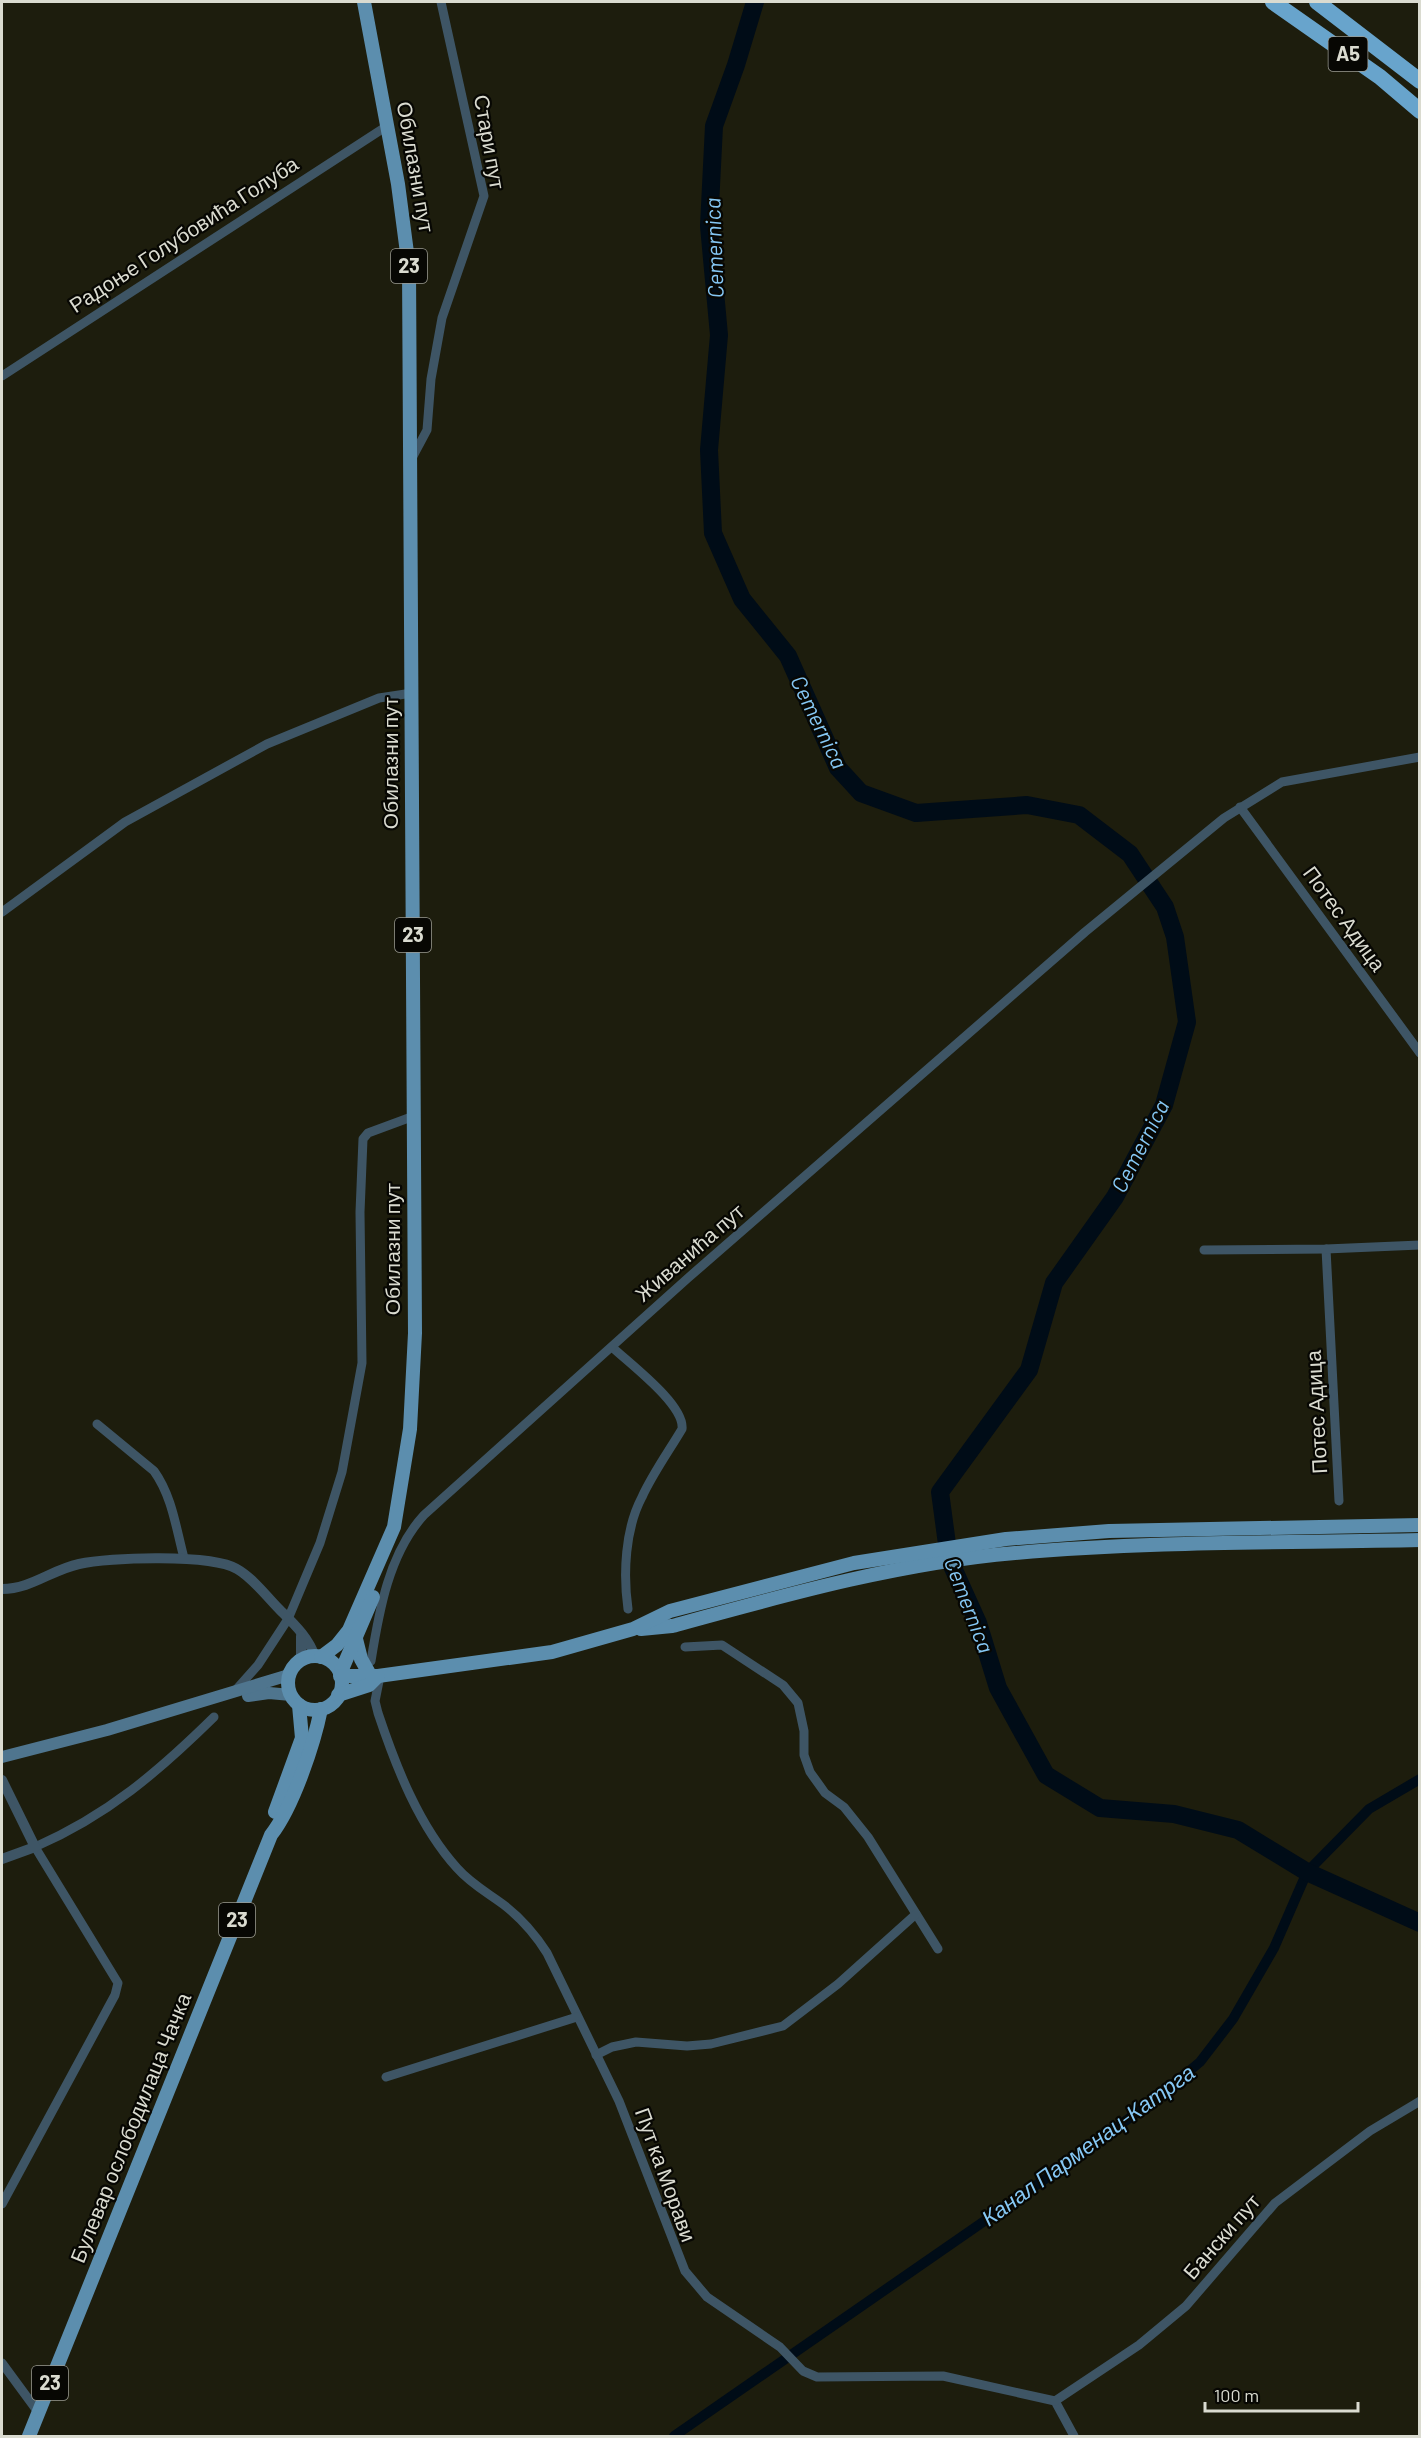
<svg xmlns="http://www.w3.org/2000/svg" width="1421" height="2438" font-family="Barlow,sans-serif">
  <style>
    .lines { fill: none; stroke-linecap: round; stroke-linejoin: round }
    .canal { stroke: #000c17; stroke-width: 10 }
    .river { stroke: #000c17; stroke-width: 18 }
    .minor { stroke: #3e5565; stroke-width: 9 }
    .tertiary { stroke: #3e5565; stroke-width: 10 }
    .secondary { stroke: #4f758e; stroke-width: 12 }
    .primary { stroke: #5c8eae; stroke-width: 14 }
    .motorway { stroke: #68a4cc; stroke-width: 16 }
    .labels { text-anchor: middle; stroke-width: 4.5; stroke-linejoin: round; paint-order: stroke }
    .shield { fill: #070703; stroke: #9b9b92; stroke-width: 1.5 }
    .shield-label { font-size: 20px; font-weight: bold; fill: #dadbd0 }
    .street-label { font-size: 21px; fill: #dadbd0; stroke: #070703 }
    .water-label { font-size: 22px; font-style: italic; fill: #86c8f5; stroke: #070703 }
  </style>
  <rect width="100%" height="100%" fill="#1d1d0d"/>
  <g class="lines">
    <path class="canal" d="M674,2436L1048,2177L1153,2101L1200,2062L1233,2019L1274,1948L1307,1872L1369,1809L1420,1779"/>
    <path class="river" d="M755,2L736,65L714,126L709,226L719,335L709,450L713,533L742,599L788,656L838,768L861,793L916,813L1027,805L1079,815L1130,854L1165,907L1175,937L1187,1022L1164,1105L1115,1197L1054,1283L1029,1370L940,1492L949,1559L978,1623L998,1688L1046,1775L1100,1808L1174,1814L1238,1830L1307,1872L1420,1923"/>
    <g class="minor">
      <path d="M2,376L387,126"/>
      <path d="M411,460L427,430L431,379L442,318L484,196L441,2"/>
      <path d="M1240,807L1420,1053"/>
      <path d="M2,912L125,822L267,744L379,698L412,693"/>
      <path d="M1326,1249L1339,1501"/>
      <path d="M1204,1250L1326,1249L1420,1245"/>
      <path d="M612,1347C630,1364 685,1405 682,1429C669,1451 653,1473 642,1497C625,1529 623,1574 628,1609"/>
      <path d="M97,1424L154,1471C172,1496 176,1528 184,1558"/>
      <path d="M685,1647L722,1645L783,1685L798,1703L804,1731V1755L810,1772L825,1793L844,1807L868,1837L938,1949"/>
      <path d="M371,1661C379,1611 389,1553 424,1515L688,1278L1085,932L1224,818L1282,782L1420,757"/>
      <path d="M380,1676L375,1701L378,1713C396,1767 419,1826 457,1868C471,1884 488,1893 504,1905C522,1919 535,1934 547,1953L619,2101L685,2271L707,2297L780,2347L803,2371L817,2377L943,2376L1055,2401L1074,2436"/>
      <path d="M234,1692L258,1665L288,1619L320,1543L342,1472L362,1363L360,1212L363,1139L368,1133L414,1116"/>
      <path d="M596,2055L612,2047L636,2042L687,2046L711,2044L783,2026L838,1984L916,1914"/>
      <path d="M386,2077L577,2017"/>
      <path d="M2,2204L115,1995L118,1983L35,1847C108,1815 158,1772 214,1717"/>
      <path d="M2,2363L38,2412"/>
      <path d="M1055,2401L1139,2345L1186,2306L1275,2203L1370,2131L1420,2101"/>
    </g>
    <g class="tertiary">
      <path d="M2,1589C31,1589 51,1570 79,1564C109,1557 212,1554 237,1569C253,1578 267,1597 280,1610C294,1624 309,1638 315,1657"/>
      <path d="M301,1661V1636"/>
      <path d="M2,1780L35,1847L2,1859"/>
    </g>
    <g class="secondary">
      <path d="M248,1696L269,1693L291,1695"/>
      <path d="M2,1757L107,1730L289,1675"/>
    </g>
    <g class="primary">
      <path d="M641,1629L672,1626C785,1595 898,1563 1015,1553C1149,1541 1285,1543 1420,1540"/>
      <path d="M356,1639L361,1659L370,1675"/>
      <circle cx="315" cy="1683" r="27"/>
      <path d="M321,1657L337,1645L349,1630L394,1527L410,1429L415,1333L409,268L398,184L364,2"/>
      <path d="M340,1674L373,1597"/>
      <path d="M340,1676H378L552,1652L633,1629L670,1611L854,1563L1006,1539L1109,1531L1420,1525"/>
      <path d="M338,1695L369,1685L378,1676"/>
      <path d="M275,1812L302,1738L299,1705"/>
      <path d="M29,2436L271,1835C293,1807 314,1744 321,1709"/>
    </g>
    <g class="motorway">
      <path d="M1273,2L1380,77L1420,111"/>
      <path d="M1317,2L1420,81"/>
    </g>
  </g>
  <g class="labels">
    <g class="shield">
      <rect x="1328.5" y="37" width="39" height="34" rx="4.5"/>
      <rect x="391" y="249" width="36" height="34" rx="4.5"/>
      <rect x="395" y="918" width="36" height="34" rx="4.5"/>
      <rect x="219" y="1903" width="36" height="34" rx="4.5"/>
      <rect x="32" y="2366" width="36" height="34" rx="4.5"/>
    </g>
    <g class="shield-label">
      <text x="1348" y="61">A5</text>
      <text x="409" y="273">23</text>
      <text x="413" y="942">23</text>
      <text x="237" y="1927">23</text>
      <text x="50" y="2390">23</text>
    </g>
    <g class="street-label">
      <text transform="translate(489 142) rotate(80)" y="7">Стари пут</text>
      <text transform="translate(415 167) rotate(80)" y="7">Обилазни пут</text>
      <text transform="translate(184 235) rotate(-33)" y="7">Радоње Голубовића Голуба</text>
      <text transform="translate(391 763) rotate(-90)" y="7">Обилазни пут</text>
      <text transform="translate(1344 919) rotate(54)" y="7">Потес Адица</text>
      <text transform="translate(393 1249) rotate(-90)" y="7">Обилазни пут</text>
      <text transform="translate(690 1253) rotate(-41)" y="7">Живанића пут</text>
      <text transform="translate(1317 1412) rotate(-93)" y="7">Потес Адица</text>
      <text transform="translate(131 2128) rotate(-68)" y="7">Булевар ослободилаца Чачка</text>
      <text transform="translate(665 2175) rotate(70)" y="7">Пут ка Морави</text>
      <text transform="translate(1222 2237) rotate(-49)" y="7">Бански пут</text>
    </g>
    <g class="water-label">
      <text transform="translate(714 248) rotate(-92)" y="8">Cemernica</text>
      <text transform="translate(819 722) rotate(64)" y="8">Cemernica</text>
      <text transform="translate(1140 1146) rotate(-63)" y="8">Cemernica</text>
      <text transform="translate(969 1605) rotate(69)" y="8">Cemernica</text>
      <text transform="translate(1088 2145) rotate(-36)" y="8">Канал Парменац-Катрга</text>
    </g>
  </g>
  <rect width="1421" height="2438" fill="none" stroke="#dadbd0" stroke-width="6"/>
  <path d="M1205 2402v9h153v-9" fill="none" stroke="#dadbd0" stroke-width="3"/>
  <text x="1214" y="2402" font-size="18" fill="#dadbd0" stroke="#070703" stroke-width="4.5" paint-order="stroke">100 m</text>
</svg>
